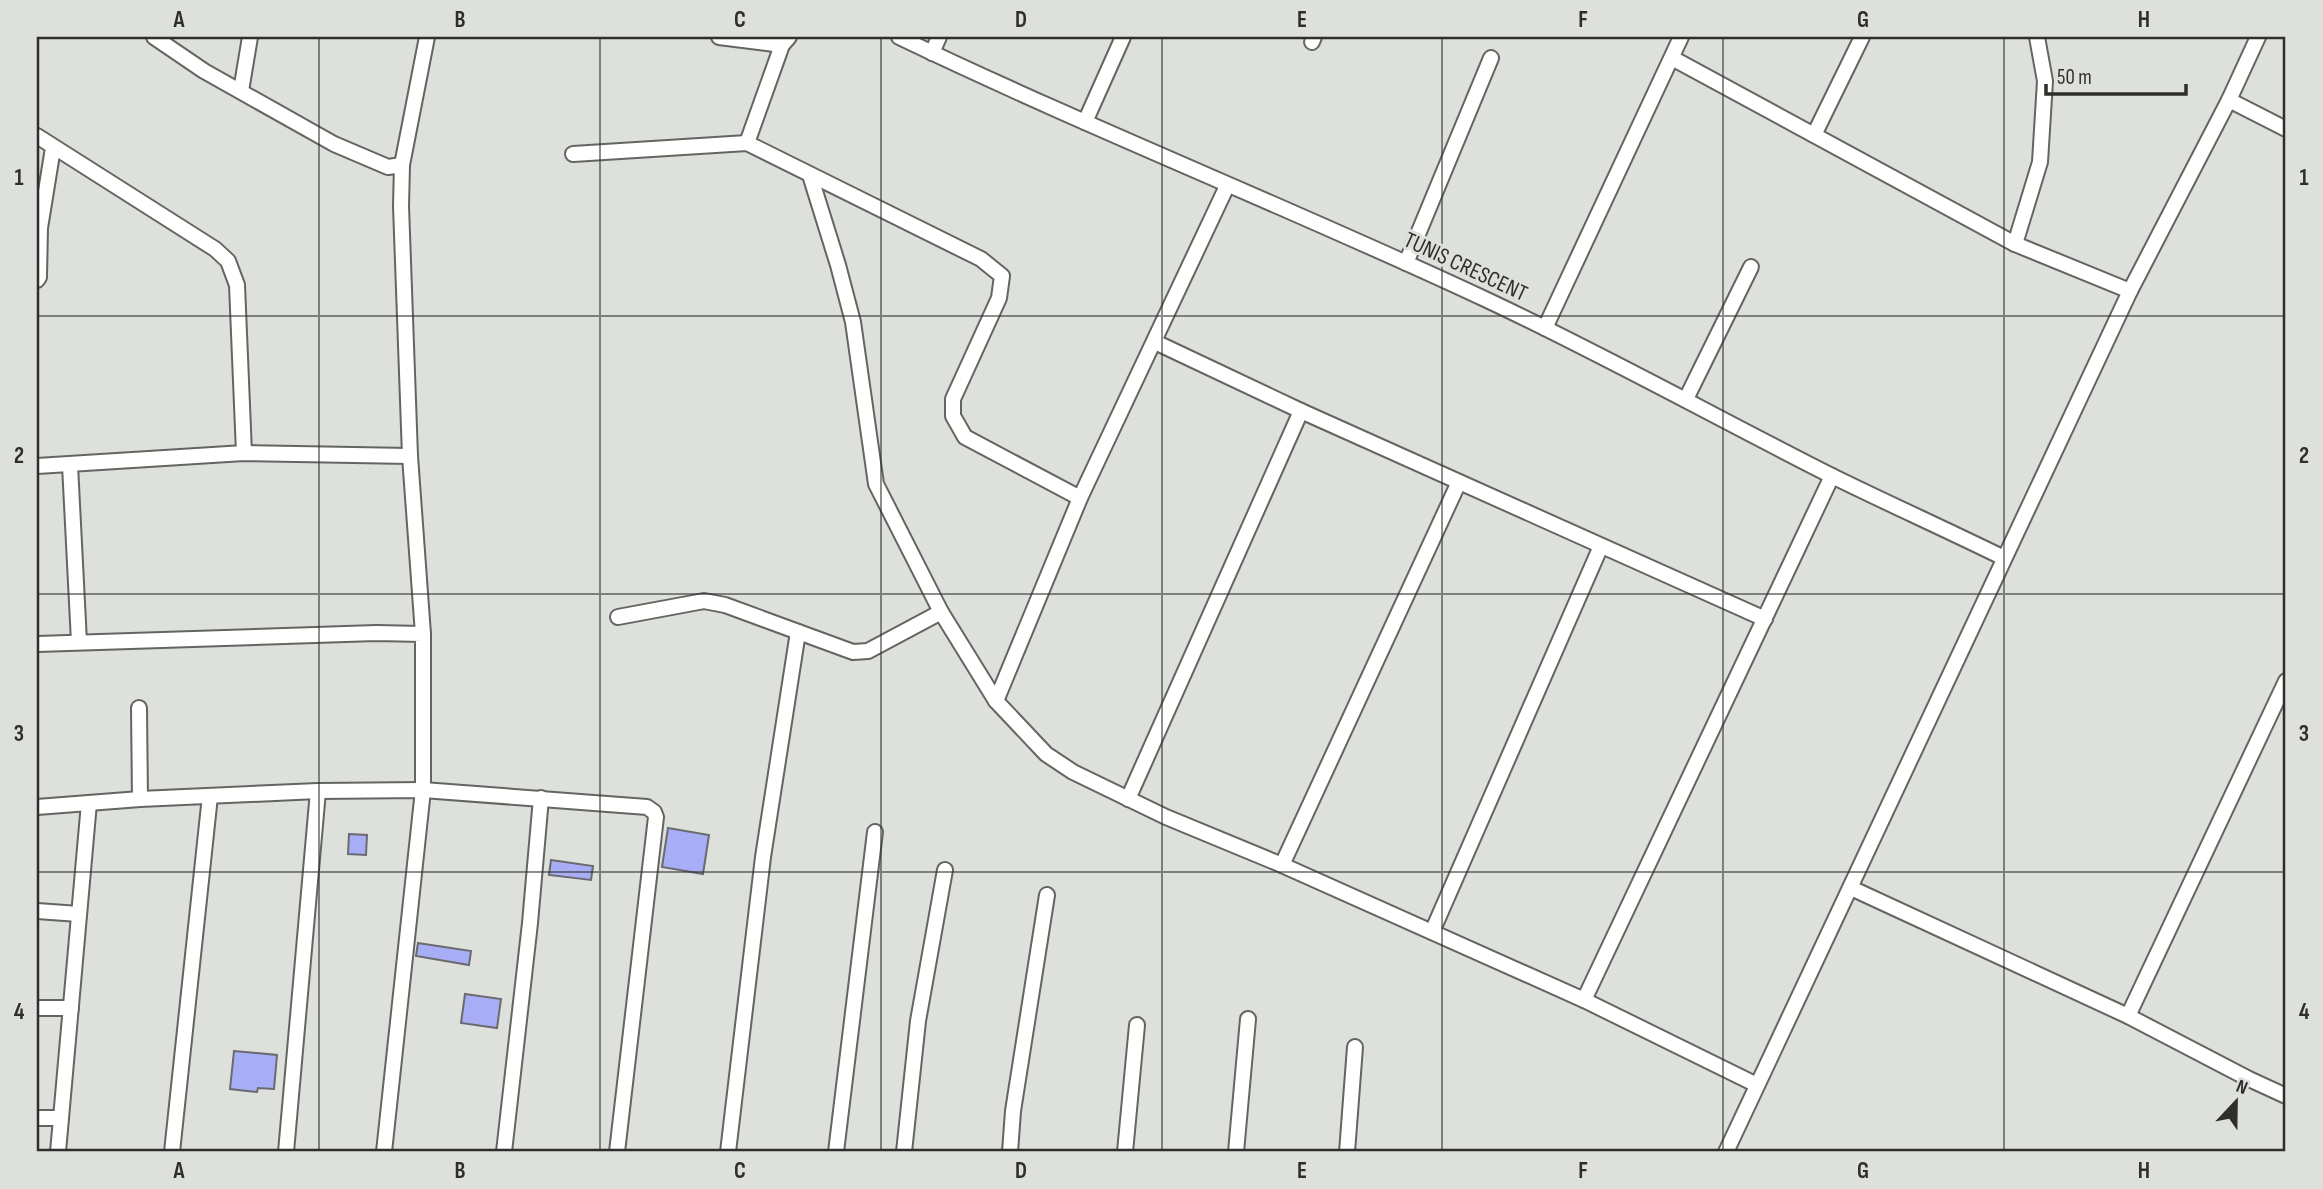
<svg xmlns="http://www.w3.org/2000/svg" width="2323" height="1189" font-family="'Sofia Sans Condensed',sans-serif">
  <style>
    .building { fill: #a7aef5; stroke: #6a6a6f; stroke-width: 2 }
    .lines { fill: none; stroke-linecap: round; stroke-linejoin: round }
    .minor-casing { stroke: #636561; stroke-width: 18 }
    .minor { stroke: #fff; stroke-width: 14 }
    .grid { fill: none; stroke: #2e2f2d; stroke-width: 2; stroke-opacity: 0.55 }
    .labels { text-anchor: middle; stroke-width: 6; stroke-linejoin: round; paint-order: stroke }
    .street-label { font-size: 23px; fill: #2e2f2d; stroke: #dee0db }
    .neatline { fill: none; stroke: #2e2f2d; stroke-width: 2.5 }
    .grid-label { font-size: 23px; text-anchor: middle; font-weight: bold; fill: #2e2f2d }
  </style>
  <rect width="100%" height="100%" fill="#dee0db"/>
  <g class="building">
    <path d="M668,828L709,835L703,874L662,867Z"/>
    <path d="M349,834L367,835L366,855L348,854Z"/>
    <path d="M551,860L593,866L591,880L549,875Z"/>
    <path d="M418,943L471,951L469,965L416,956Z"/>
    <path d="M465,994L501,999L497,1028L461,1023Z"/>
    <path d="M234,1051L277,1055L274,1089L258,1088L257,1092L230,1089Z"/>
  </g>
  <g class="lines">
    <g class="minor-casing">
      <g id="minor">
        <path d="M154,37L204,71L334,144L388,167L402,165"/>
        <path d="M719,37L782,45"/>
        <path d="M899,37C1093,130 1293,209 1487,300C1604,355 1717,418 1832,476C1889,504 1947,530 2004,558"/>
        <path d="M1312,42L1314,37"/>
        <path d="M932,53L939,37"/>
        <path d="M1672,58L2015,244L2130,291"/>
        <path d="M241,91L250,37"/>
        <path d="M2229,100L2286,129"/>
        <path d="M1085,122L1123,37"/>
        <path d="M1814,135L1862,37"/>
        <path d="M37,136L215,249L228,261L237,285L244,453"/>
        <path d="M747,143L782,45L789,37"/>
        <path d="M573,154L747,143L981,259L1002,276L999,298L953,399V416L965,437L1080,498"/>
        <path d="M810,175L838,265L853,322L876,484L941,612L996,701L1046,754L1073,772L1166,817L1282,865L1584,1000L1757,1085"/>
        <path d="M2015,244L2040,162L2045,81L2037,37"/>
        <path d="M1406,263L1491,58"/>
        <path d="M37,280L39,277L40,228L53,148"/>
        <path d="M1545,328L1681,37"/>
        <path d="M1155,342L1301,411L1765,619"/>
        <path d="M1686,399L1751,267"/>
        <path d="M70,465L79,642"/>
        <path d="M37,466L244,453L410,456"/>
        <path d="M618,617L704,601L725,605L853,652L868,651L941,612"/>
        <path d="M423,634L410,456L401,206L402,165L427,37"/>
        <path d="M37,644L376,633L423,634V790L384,1152"/>
        <path d="M996,701L1080,498L1227,186"/>
        <path d="M139,708L140,799"/>
        <path d="M1128,799L1301,411"/>
        <path d="M37,807L140,799L318,791L423,790L647,807L654,812L656,817L617,1152"/>
        <path d="M1282,865L1459,482"/>
        <path d="M1851,888L2128,1016L2249,1079L2286,1096"/>
        <path d="M37,911L79,914"/>
        <path d="M1432,932L1601,546"/>
        <path d="M1584,1000L1832,476"/>
        <path d="M37,1008H71"/>
        <path d="M2128,1016L2286,681"/>
        <path d="M37,1118H61"/>
        <path d="M58,1152L89,803"/>
        <path d="M172,1152L210,796"/>
        <path d="M286,1152L318,791"/>
        <path d="M504,1152L530,923L541,798"/>
        <path d="M728,1152L763,857L798,632"/>
        <path d="M836,1152L875,832"/>
        <path d="M904,1152L918,1021L945,870"/>
        <path d="M1010,1152L1013,1111L1047,895"/>
        <path d="M1125,1152L1137,1025"/>
        <path d="M1236,1152L1248,1019"/>
        <path d="M1347,1152L1355,1047"/>
        <path d="M1726,1152L2130,291L2229,100L2258,37"/>
      </g>
    </g>
    <use href="#minor" class="minor"/>
  </g>
  <path class="grid" d="M319,37V1152M600,37V1152M881,37V1152M1162,37V1152M1442,37V1152M1723,37V1152M2004,37V1152M37,316H2286M37,594H2286M37,872H2286"/>
  <g class="labels">
    <g class="street-label">
      <text transform="translate(1466 266) rotate(25)" y="8">TUNIS CRESCENT</text>
    </g>
  </g>
  <rect width="2323" height="1189" fill="none" stroke="#dee0db" stroke-width="77"/>
  <g transform="translate(2236 1102) rotate(22)" stroke="#dee0db" stroke-width="5" paint-order="stroke">
  <path d="M0-5L12 26L0 18L-12 26Z" fill="#2e2f2d"/>
  <text y="-10" font-size="19" font-weight="bold" text-anchor="middle" fill="#2e2f2d">N</text>
  </g>
  <path d="M2046 84v10h140v-10" fill="none" stroke="#2e2f2d" stroke-width="3.5"/>
  <text x="2057" y="84" font-size="21" fill="#2e2f2d" stroke="#dee0db" stroke-width="5" paint-order="stroke">50 m</text>
  <rect x="38" y="38" width="2246" height="1112" class="neatline"/>
  <g class="grid-label">
    <text x="179" y="27">A</text>
    <text x="460" y="27">B</text>
    <text x="740" y="27">C</text>
    <text x="1021" y="27">D</text>
    <text x="1302" y="27">E</text>
    <text x="1583" y="27">F</text>
    <text x="1863" y="27">G</text>
    <text x="2144" y="27">H</text>
    <text x="19" y="185">1</text>
    <text x="2304" y="185">1</text>
    <text x="19" y="463">2</text>
    <text x="2304" y="463">2</text>
    <text x="19" y="741">3</text>
    <text x="2304" y="741">3</text>
    <text x="19" y="1019">4</text>
    <text x="2304" y="1019">4</text>
    <text x="179" y="1178">A</text>
    <text x="460" y="1178">B</text>
    <text x="740" y="1178">C</text>
    <text x="1021" y="1178">D</text>
    <text x="1302" y="1178">E</text>
    <text x="1583" y="1178">F</text>
    <text x="1863" y="1178">G</text>
    <text x="2144" y="1178">H</text>
  </g>
</svg>
